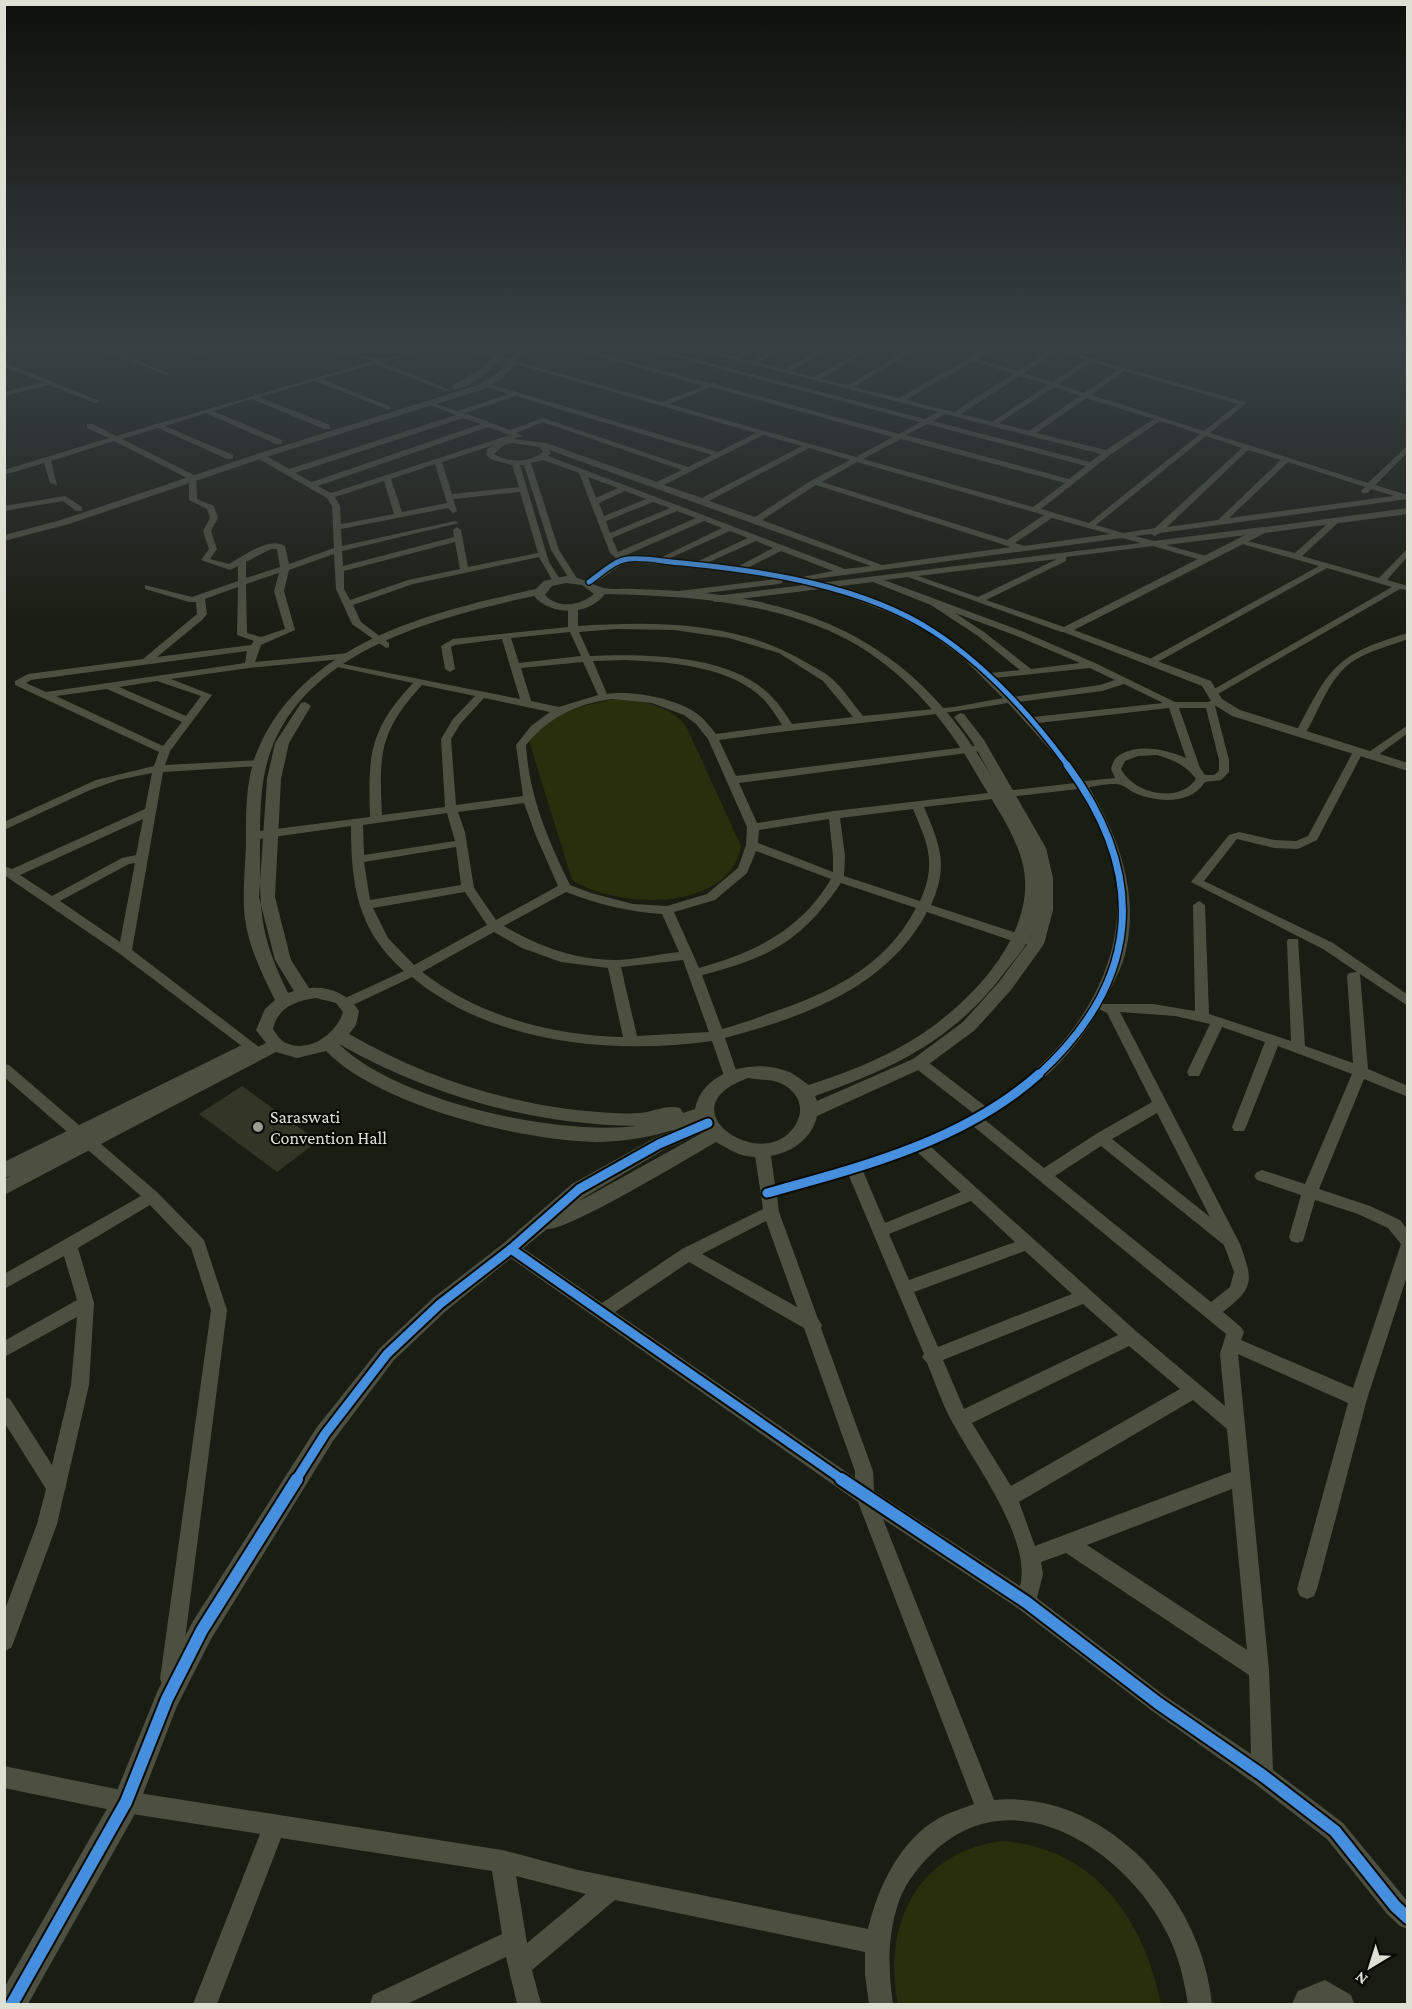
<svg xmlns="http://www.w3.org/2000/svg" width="1412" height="2009" font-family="'Crimson Pro',serif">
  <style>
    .green { fill: #292e0c }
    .building { fill: #333626 }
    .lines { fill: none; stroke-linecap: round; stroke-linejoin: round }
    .minor { fill: #4d5041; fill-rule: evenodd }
    .tertiary { fill: #4d5041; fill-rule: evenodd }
    .cycleway-far3-casing { stroke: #080a03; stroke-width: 8 }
    .cycleway-far2-casing { stroke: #080a03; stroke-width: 10 }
    .cycleway-far1-casing { stroke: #080a03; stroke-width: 13 }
    .cycleway-casing { stroke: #080a03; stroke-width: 16 }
    .cycleway-far3 { stroke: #468fdf; stroke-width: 5 }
    .cycleway-far2 { stroke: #468fdf; stroke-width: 7 }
    .cycleway-far1 { stroke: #468fdf; stroke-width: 9 }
    .cycleway { stroke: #468fdf; stroke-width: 12 }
    .poi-dot { fill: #999c8f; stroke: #080a03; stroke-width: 2 }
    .labels { text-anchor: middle; stroke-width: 4.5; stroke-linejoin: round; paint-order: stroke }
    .poi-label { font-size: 18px; fill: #dde0d3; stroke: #080a03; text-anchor: start }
  </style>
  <rect width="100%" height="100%" fill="#1a1d12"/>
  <g class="green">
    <path d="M614,699C641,701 671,704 687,728L741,846C730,913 616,909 572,880L529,741L553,713Z"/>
    <path d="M1003,1841C1096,1849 1143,1919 1161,2004H898C882,1925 917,1851 1003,1841Z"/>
  </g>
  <path class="building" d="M242,1086L318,1141L277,1172L199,1114Z"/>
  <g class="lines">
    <g class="minor">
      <path d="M4,348H18L4,352Z"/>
      <path d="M97,348H105L171,374L166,375Z"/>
      <path d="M183,348H191L213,356L208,357Z"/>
      <path d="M325,348C344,346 363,360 382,359C398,357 412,348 429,348L382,362L450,390L445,391L375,364L322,379L391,407V409H387L315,381L259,397L330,425V429H324L252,399L213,411L282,440V444H276L206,413L165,426L233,455V459H227L158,428L122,439L196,476L197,499L214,506L218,518L211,531L217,549L210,559L229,564C244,556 269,536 285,546L289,564L334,548L332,506L327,498L257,458V454H263L289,469L456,415L428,404V402L458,411L509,394L484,386L486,383L718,452L756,433L460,348H468L662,402L704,386L569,348H578L710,383H716L717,385L899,434L920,422L642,348H651L925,419L938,412L689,348H698L732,356L749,348H756L738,358L752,361L779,348H786L758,363L785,369L822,348H829L791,371L814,377L865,348H872L821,379L848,385L911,348H918L854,387L899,398L987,348H994L977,359L1018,371L1054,348H1063L1093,359L1245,402V404L1210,433L1368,483L1408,445V452L1375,485L1408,495V499L1160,533L1155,536L1151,534L1135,536L1154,541L1263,527L1267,530L1263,533L1166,545L1210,557L1211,559L1207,562L1153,546L1066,557V561L986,600L1067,628V632H1061L908,577L884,580L1024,632L1095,663L1175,702H1208L1217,698L1222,701L1215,706L1229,760V772L1221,780L1205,782C1191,804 1160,803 1137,794C1131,792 1127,787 1121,785C1113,782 1097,786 1089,787C1119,838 1140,894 1125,954C1121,971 1110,989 1102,1004H1153L1195,1011L1193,905L1199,901L1205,905L1209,1014L1291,1041L1287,942L1288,939H1298L1305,1046L1353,1063L1347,976L1349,973L1357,972L1323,949L1191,882L1229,835L1239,832L1274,840L1296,841L1308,836L1353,752L1358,749L1363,752L1317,840L1298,849L1274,848L1237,839L1204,881L1333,943L1408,995V1006L1360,974L1368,1069L1408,1086V1097L1364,1079L1319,1189L1370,1206L1400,1220L1408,1230V1273L1367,1399L1317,1589L1314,1596L1307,1599L1300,1596L1297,1589L1348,1403L1238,1354L1269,1670L1273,1770L1343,1823L1408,1902V1929L1400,1926L1387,1914L1327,1839L1254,1783L1151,1710L1019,1609L883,1519L994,1800C1107,1790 1202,1898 1212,2004H1188C1184,1980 1179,1957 1168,1935C1130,1855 1021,1778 939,1847C923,1861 906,1881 899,1901C887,1936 888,1969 893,2004H869L865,1975V1952L615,1900L532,1970L541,2004H517L506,1957L407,2004H370L373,1995L502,1934L492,1871L281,1838L217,2004H193L260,1834L126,1813L4,1788V1766L126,1791L502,1850L578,1870L868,1929C878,1887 900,1840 939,1818C950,1812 962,1809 974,1804L858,1502L505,1254L503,1249L505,1244L511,1243L517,1244L602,1303L682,1249L763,1209L754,1149L757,1145H767L770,1149L775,1185C843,1167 911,1147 973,1113L914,1067L912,1063L914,1059H924L985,1106C1063,1062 1128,975 1116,882C1111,848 1095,817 1078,789L924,807C940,845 949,865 931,905L1032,938L1033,941L1032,944H1022L927,912C887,988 803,1017 725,1038L738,1076L736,1080H726L724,1076L712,1041C613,1055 492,1044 412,977L351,1006H341L339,1003L341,1000L404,971C357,930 351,884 351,826L253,840L247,836L253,832L370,817C368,755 369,730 413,683L333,666V662L520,699L502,639L455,645L451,647L455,669L450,672L445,669L441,646L453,639L568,627V607L573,604L578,607V626C655,621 739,621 807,663C814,667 824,672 830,677C843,688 853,704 863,716L954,707L1003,698L964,659L928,632L892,614L846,596L820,589L715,602L710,599L715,596L805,585L783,580L782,583L779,584L674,597L671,596V592L777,579L717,570L631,562C614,564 601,585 586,584V580L618,560L610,553L579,473L543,460L531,463L559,550L578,580L571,582L551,550L524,465H520L549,562L561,581L560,583H554L539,557L413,584L353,605L361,622L389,643V647L386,648L352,624L336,589L334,554L289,570L284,591L295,630L261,645L255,662L349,653L354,656L352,658L249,668L171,679L212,695L170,751L165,765L261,760L266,763L261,766L163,772L132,950L259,1047L252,1052L247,1050L120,954L4,875V866L12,869L145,809L152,773L118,780L90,790L4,830V822L96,780L154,766L159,752L15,685V681L28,674L143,659L197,614L196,602H189L145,589V585L192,597L238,581V566L230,570L201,560L209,549L203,531L210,518L207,509L189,500V479L114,441L51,461L57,485L50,483L44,463L4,475V470L109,438L87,428V424H93L116,436L373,361ZM1059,350L1086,360L1052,382L1024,373ZM973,361L1013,374L954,412L906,400ZM1092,362L1118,370L1084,393L1058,384ZM1124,371L1238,404L1204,431L1091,395ZM1019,376L1048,385L992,422L961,414ZM711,387L893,437L856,457L669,404ZM1054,387L1080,396L1029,431L999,423ZM516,396L712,455L688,467L543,418L510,430L465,413ZM1086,398L1154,419L1106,450L1036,433ZM945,414L1101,454L1090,462L933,421ZM463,418L481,424L312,482L295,473ZM1160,421L1200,434L1089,523L1041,509L1110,455ZM543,422L682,470L657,482L546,443L513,439L523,436L516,433ZM927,424L1086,466L1069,479L906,435ZM488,427L510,435L331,493L318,486ZM763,435L802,446L702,498L664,485ZM1206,436L1242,448L1155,528L1123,533L1096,525ZM901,439L1065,483L1033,507L863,459ZM512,443L540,447L543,452C529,463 509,463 494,454L504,445ZM494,445L487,449L486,455L493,460L512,465L519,487L452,494L442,462ZM809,448L850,460L812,480L755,517L709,501ZM549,450L871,566L845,569L548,456L551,453ZM1248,450L1281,460L1218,520L1167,527ZM857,462L1044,515L1007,540L822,482ZM1288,462L1365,487L1361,491L1362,493H1368L1371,489L1394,496L1229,518ZM435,464L447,503L402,512L391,479ZM588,477L618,488L596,498ZM384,481L394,514L341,524L340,506L335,497ZM816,485L1011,547L882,565L762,520ZM625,491L646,499L604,516L599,503ZM520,492L538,553L468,567L461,530L457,527L453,530L454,537L343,566L342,551L459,523L455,521L342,546L341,529L448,508L453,513L457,511L453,499ZM653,502L670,508L610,533L606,521ZM677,511L696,518L618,552L612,538ZM1052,518L1110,534L1024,546L1015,543ZM704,521L722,528L658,559L624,556ZM730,531L748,538L696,562L668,559ZM1122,538L1141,543L820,583L807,580ZM756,541L773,548L737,567L707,563ZM455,542L460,569L408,580L350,600L344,589V571ZM271,549H277L280,567L246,578V562ZM781,551L833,571L797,578L747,568ZM1057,559L978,597L918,576ZM279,573L274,591L285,629L261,637L247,633L246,584ZM873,582L931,605L978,636L1020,670L990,673C943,627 896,605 833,587ZM238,587L237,635L254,641L251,645L157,657L202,620L207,614L205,599ZM955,613L1017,636L1080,663L1031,669L984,632ZM616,629L674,630L729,638L779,653L823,681L853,717L792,724C786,715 780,705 772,697C732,654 645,654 590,656L579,632ZM570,632L581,656L519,663L511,638ZM247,651L245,663L46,692L26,683L31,680ZM626,660C670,662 734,666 766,702C772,709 777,717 782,725L716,734C711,728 706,721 700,716C680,699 633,690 607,694L593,661ZM583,662L598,695L559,707L531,701L521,668ZM1090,668L1115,680L1100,685L1013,697L995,678ZM157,681L201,696L186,716L119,687ZM1124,684L1163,703L1033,717L1018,702L1102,691ZM422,685L475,696L453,719L441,739L445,807L382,815C379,754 379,732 422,685ZM107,689L182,722L163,746L56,696ZM484,698L550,712L531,726L516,745L523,796L456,805L451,739L461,723ZM612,699L652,703L684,715L696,724L708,739L747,827L746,845L738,868L707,894L667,906L633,904L591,893L570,885C548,840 529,796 526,745C549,717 576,704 612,699ZM1008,703L1055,755L1075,783L834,811L757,823L739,783L982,751L987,748L982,745L736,776L719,740C816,726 913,720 1008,703ZM1169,708L1186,758C1168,750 1136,742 1117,757C1114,759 1112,765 1111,769L1115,778L1085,781L1038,723ZM1179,708H1206L1219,760V771L1214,775H1205L1200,768ZM1157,755C1173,760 1186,765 1196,779C1179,804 1134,794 1121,769L1125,761L1138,756ZM524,803L536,836L558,886L496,920L474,888L465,832L458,812ZM913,809C928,845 937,863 920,901L844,876L845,856L840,818ZM447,813L455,841L364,855L363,825ZM143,819L136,855L122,858L52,896L20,875ZM829,819L833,856V872L758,843L759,830ZM456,847L461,885L370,900L364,862ZM756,851L831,879C801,930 754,953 699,968L674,912L715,900L747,873ZM135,863L120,942L60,901L129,864ZM841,883L916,908C885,967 830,993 770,1013C754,1019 738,1025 722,1029L702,975C769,958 802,941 841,883ZM465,892L487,925L414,965L388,938L373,908ZM566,892C597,904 629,912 662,914L679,952C658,954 635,960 614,960C574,960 538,946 504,926ZM494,932L522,948L561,962L608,968L623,1037C552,1036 479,1016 422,972ZM683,960L709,1032L637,1036L621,967ZM1099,1009L1107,1013L1152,1102L1096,1134L1044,1168L985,1120C1032,1093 1073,1057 1099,1009ZM1120,1012L1175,1016L1210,1024L1187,1072L1189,1076H1199L1201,1072L1222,1027L1265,1042L1232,1127L1234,1131H1244L1246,1127L1278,1046L1352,1074L1305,1184L1262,1170L1257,1172L1254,1176L1257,1180L1301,1195L1289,1237L1291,1241L1297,1243L1303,1241L1315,1200L1358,1214L1388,1228L1401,1244L1353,1388L1241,1340L1244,1332L1241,1327L1223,1312C1255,1287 1253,1281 1240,1244ZM1157,1113L1210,1217L1112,1139ZM973,1126L1226,1334L1220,1354L1225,1406L1137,1332L931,1147ZM1101,1146L1224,1245L1234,1272L1230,1287L1211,1302L1055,1176ZM917,1152L961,1192L885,1223L863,1171ZM849,1176L924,1354L922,1357L927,1363C936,1384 943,1407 955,1427C977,1467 1032,1541 1020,1586L874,1491L873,1471L821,1328L822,1325L818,1319L779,1212L777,1196ZM971,1201L1015,1242L909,1280L889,1234ZM766,1221L797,1307L702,1254ZM1025,1251L1072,1294L938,1347L914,1292ZM689,1262L804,1328L855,1471V1478L615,1312ZM1083,1304L1118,1335L964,1409L943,1360ZM1129,1346L1180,1389L1011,1486L972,1423ZM1193,1400L1227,1429L1231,1472L1035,1546L1019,1502ZM1232,1489L1247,1650L1087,1545ZM1066,1553L1249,1675L1251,1754L1165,1696L1037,1598L1043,1574L1041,1562ZM516,1876L578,1892L586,1894L527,1943Z"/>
      <path d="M4,362L99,401L100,402L95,403L49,385L4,396V392L43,382L4,367Z"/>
      <path d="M65,496L82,507V511H76L63,501L4,511V506Z"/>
      <path d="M1334,518L1341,520L1302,556L1379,578L1408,548V556L1387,580L1408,586V590L1400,589L1218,694H1210L1209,692L1392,587L1327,568L1154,664H1148V660L1319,566L1239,543V539L1295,553Z"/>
      <path d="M1408,633V639C1390,646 1371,650 1355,660C1328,677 1320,710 1304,736H1296L1295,734C1330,668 1333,655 1408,633Z"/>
      <path d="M1408,725V733L1374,758H1366V754Z"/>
      <path d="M4,1064L9,1065L158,1193L204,1240L227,1310L180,1679L177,1686L170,1689L163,1686L160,1679L211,1310L191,1248L150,1205L78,1248L94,1303L89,1385L57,1524L14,1641L11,1648L4,1651V1612L37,1524L46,1489L4,1422V1397L10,1399L52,1465L71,1385L77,1317L4,1357V1341L77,1300L64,1256L4,1289V1274L141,1196L4,1077Z"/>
      <path d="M1325,1980L1351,1995L1354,2004H1292L1298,1991Z"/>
    </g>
    <g class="tertiary">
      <path d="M502,348H510C499,362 472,390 453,389V385L481,369Z"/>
      <path d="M520,348H528L504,377L484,389L263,458L69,524L4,541V535L61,520L257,454L478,385L498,373Z"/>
      <path d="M1408,508V514L1265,533L1074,630L1211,681L1222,699L1240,710L1408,763V771L1232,716L1213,704L1202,686L1058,630L1259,528Z"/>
      <path d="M566,576C584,578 590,584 604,588C614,590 626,588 636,589C662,590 688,591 713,594C843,610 929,666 993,779L972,741L954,717L960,713L964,714L984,740L1046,848L1053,878V910L1044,944L1011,990L975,1030L925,1067L817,1116C810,1147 776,1161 746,1156C736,1154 725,1147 716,1142C690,1157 568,1231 547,1229L447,1310L394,1360L333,1441L211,1639L177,1706L136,1812L28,2004H4V1988L116,1793L158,1690L193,1621L317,1427L380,1348L433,1298L504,1243L572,1184L653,1139L677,1129C650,1137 624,1142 595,1142C521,1141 378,1105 326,1051L297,1058L276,1052L4,1195V1179L10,1176L4,1178V1162L244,1044L250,1042L258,1047L266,1043L256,1030L265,1009L275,1000C262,974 249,948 245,919C242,895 245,870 246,846C246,814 245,777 259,747C307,641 432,612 536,589L544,581ZM566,583L582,585L594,594C580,606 558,609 545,595L552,586ZM605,594C687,596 774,601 848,640C907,672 948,723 980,780C996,807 1016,835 1023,865C1039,936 965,1009 909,1042C878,1061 844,1073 809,1085C803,1081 796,1075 789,1072C757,1058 703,1069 695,1109L683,1113L680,1108C667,1104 653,1112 640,1113C626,1114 611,1113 598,1112C512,1106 423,1077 349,1034L356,1025L359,1011C349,994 329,986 309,988L291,960L275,897L281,779L289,743L311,706L305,702L301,703L275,743L267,779L259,897L275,960L294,991L288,993C258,932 260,910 260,844C260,813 260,780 271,750C309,648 439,617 534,596C551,616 589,616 605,594ZM1031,934L1028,943L999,982L963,1022L913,1059L817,1101L815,1096C894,1068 953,1041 1005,972C1014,960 1025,949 1031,934ZM316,998L336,1003L343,1012C337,1033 309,1054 286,1043C281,1041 276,1034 273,1029C278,1007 295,1001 316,998ZM339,1044C428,1095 533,1125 636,1126C557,1136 396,1101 339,1044ZM748,1078C758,1080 771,1079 780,1083C803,1093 807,1116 788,1134C752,1167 667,1107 748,1078ZM704,1132L585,1198L578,1201L665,1149Z"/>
    </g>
    <g class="cycleway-far3-casing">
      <path id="cycleway-far3" d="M589,582C601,574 613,561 628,559C645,557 665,562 682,563C764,571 864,586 934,632C985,665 1032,717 1068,766"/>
    </g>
    <g class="cycleway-far2-casing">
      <path id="cycleway-far2" d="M1037,1076C1141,982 1149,876 1067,765"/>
    </g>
    <g class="cycleway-far1-casing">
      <g id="cycleway-far1">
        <path d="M767,1193C862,1167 964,1141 1039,1074"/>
        <path d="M511,1249L843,1480"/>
        <path d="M296,1480L325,1434L387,1354L440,1304L511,1249L579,1189L659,1144L708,1123"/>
      </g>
    </g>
    <g class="cycleway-casing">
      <g id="cycleway">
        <path d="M841,1479L1026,1602L1158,1703L1262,1775L1335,1831L1395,1906L1408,1918"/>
        <path d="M12,2004L126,1802L167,1699L202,1630L297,1479"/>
      </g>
    </g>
    <use href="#cycleway-far3" class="cycleway-far3"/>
    <use href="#cycleway-far2" class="cycleway-far2"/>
    <use href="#cycleway-far1" class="cycleway-far1"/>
    <use href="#cycleway" class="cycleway"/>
  </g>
  <linearGradient id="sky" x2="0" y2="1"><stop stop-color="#0e100a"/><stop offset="0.55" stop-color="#384044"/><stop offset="1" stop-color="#384044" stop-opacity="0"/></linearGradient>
  <rect width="1412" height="629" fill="url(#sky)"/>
  <circle class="poi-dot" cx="258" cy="1127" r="6"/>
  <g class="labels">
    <g class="poi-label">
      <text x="270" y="1123">Saraswati<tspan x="270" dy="21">Convention Hall</tspan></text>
    </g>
  </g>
  <rect width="1412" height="2009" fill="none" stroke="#dde0d3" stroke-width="12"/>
  <g transform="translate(1370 1967) rotate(218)" stroke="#080a03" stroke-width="4.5" paint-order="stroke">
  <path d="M0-4.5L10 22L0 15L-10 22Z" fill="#dde0d3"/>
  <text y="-9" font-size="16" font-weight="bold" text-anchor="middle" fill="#dde0d3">N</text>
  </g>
</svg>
